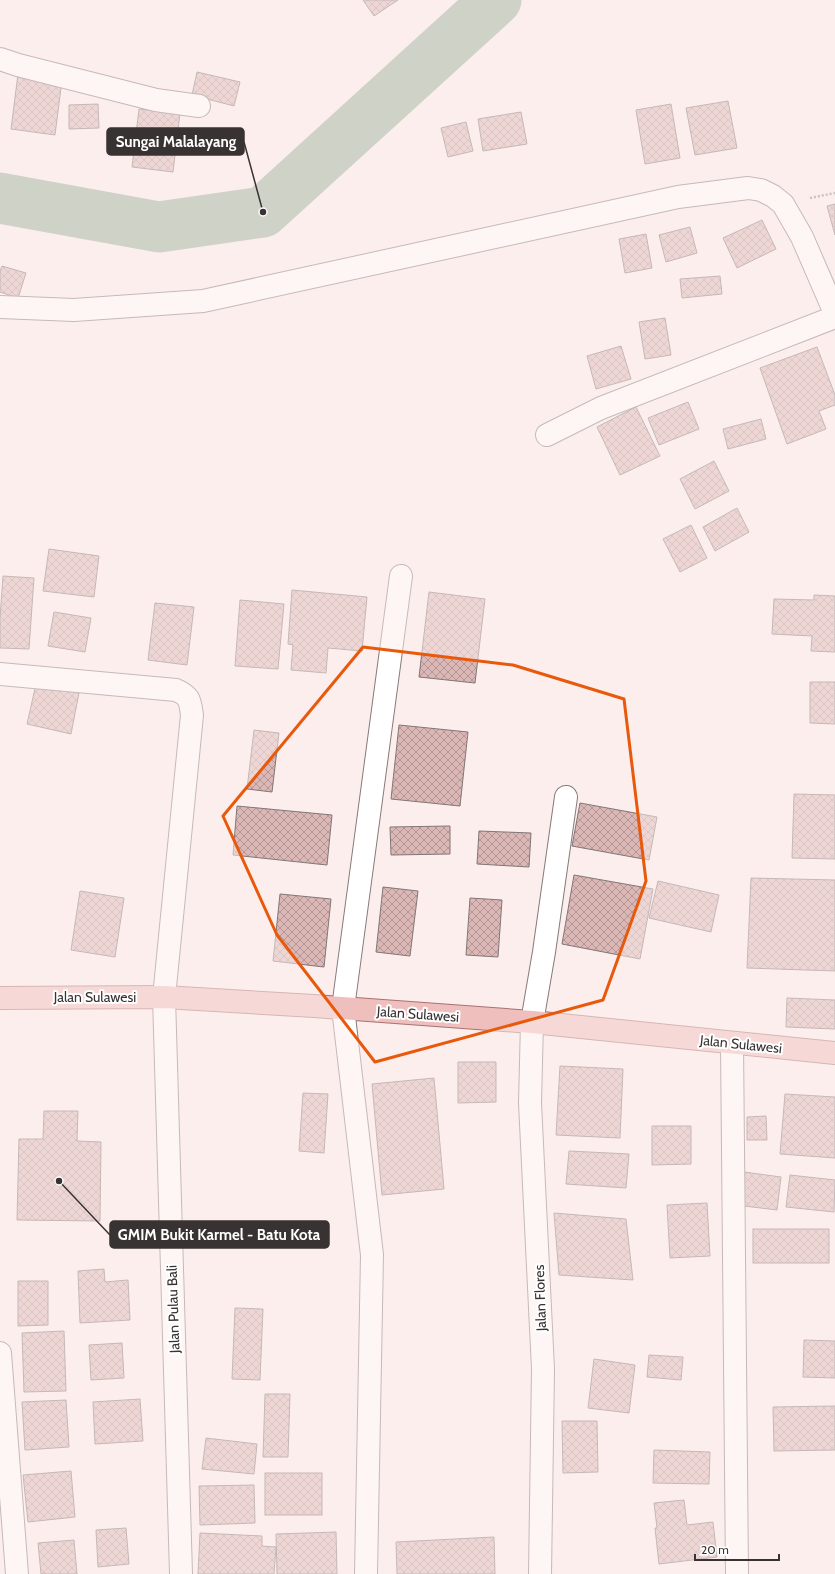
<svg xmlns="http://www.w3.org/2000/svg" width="835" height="1574" font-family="Cabin,sans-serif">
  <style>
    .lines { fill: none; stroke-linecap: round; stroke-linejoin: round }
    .river { stroke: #9ab099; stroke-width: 51 }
    .building { fill: url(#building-cross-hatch); stroke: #827676 }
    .minor-casing { stroke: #867a7a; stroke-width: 24 }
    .major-casing { stroke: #a87270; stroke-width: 24 }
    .path { stroke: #928a89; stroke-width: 2.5; stroke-dasharray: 2 2; stroke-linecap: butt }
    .minor { stroke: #fff; stroke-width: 22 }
    .major { stroke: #efbfbd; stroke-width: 22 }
    .marked { fill: none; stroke: #e8590c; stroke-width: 3; stroke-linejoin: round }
    .labels { text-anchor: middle; stroke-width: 4; stroke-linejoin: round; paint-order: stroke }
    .street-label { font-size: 14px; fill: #383332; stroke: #fff }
    .leader { fill: none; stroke: #383332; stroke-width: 1.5 }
    .callout-dot { fill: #383332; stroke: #fff; stroke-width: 1.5 }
    .callout { fill: #383332; stroke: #383332; stroke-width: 1.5 }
    .callout-label { font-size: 15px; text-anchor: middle; font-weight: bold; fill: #fff }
  </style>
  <defs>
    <pattern id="building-cross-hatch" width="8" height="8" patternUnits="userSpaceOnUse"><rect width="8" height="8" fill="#dbb8b6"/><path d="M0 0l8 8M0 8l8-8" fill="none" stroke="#b39695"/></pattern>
  </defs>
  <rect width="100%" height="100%" fill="#fbeeed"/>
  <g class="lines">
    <path class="river" d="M0,198L159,227L263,212L496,0"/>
  </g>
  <g class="building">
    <path d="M363,0H398L374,16Z"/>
    <path d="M197,72L240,82L234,106L192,95Z"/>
    <path d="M18,74L62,80L55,135L11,129Z"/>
    <path d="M728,101L737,148L695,155L686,108Z"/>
    <path d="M98,104L99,128L69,129V105Z"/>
    <path d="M671,104L680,158L645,164L636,110Z"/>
    <path d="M139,109L180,113L173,172L132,167Z"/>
    <path d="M521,112L527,144L483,151L478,119Z"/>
    <path d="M466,122L473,151L448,157L441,128Z"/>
    <path d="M835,204V235L827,206Z"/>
    <path d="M762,220L776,249L737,268L723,238Z"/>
    <path d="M690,227L697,253L666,262L659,235Z"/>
    <path d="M646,234L652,268L625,273L619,239Z"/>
    <path d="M2,266L26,273L18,298L0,292V271Z"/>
    <path d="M720,276L722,294L682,298L680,279Z"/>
    <path d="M665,318L671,355L645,359L639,322Z"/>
    <path d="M621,346L631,379L596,389L587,356Z"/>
    <path d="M817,347L835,395V405L819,411L826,429L787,444L760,368Z"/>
    <path d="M688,402L699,429L659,445L648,418Z"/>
    <path d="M636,407L660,456L620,475L597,427Z"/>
    <path d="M761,419L766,439L728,449L723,429Z"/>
    <path d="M714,461L729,491L695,509L680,479Z"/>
    <path d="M737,508L749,532L715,551L703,527Z"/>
    <path d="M691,525L707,558L680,572L663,539Z"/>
    <path d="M49,549L99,556L94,597L43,591Z"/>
    <path d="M3,576L34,578L29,649L0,648V618Z"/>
    <path d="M292,590L367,597L362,651L328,648L326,673L291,670L293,645L288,644Z"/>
    <path d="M429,592L485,599L475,683L419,677Z"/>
    <path d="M814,595L835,596V652L811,651L812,636L772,634L774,599L814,600Z"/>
    <path d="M240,600L284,604L278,669L235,666Z"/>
    <path d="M155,603L194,607L187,665L148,660Z"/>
    <path d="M54,612L91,618L85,652L48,646Z"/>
    <path d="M810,682H835V724L810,723Z"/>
    <path d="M36,684L79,693L71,734L27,724Z"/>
    <path d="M399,725L468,732L460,806L391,799Z"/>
    <path d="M254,730L279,733L272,792L247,789Z"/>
    <path d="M794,794L835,795V859L792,858Z"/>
    <path d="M580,803L657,817L649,860L572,846Z"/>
    <path d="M237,806L332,815L327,865L233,855Z"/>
    <path d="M450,826V854L391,855L390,827Z"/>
    <path d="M479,831L531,833L529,867L477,864Z"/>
    <path d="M574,875L653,889L640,959L562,944Z"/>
    <path d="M751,878L835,880V971L747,968Z"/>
    <path d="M658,881L719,895L711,932L649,918Z"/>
    <path d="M383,887L418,891L410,956L376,952Z"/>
    <path d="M80,891L124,898L115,957L71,950Z"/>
    <path d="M280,894L331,899L324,967L273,961Z"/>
    <path d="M470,898L502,900L498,957L466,955Z"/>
    <path d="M787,998L835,1000V1029L786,1027Z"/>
    <path d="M458,1062H496V1102L458,1103Z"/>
    <path d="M560,1066L623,1069L620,1138L556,1135Z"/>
    <path d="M434,1078L444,1189L382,1195L372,1084Z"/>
    <path d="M303,1093L328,1094L324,1153L299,1151Z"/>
    <path d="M785,1094L835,1097V1158L780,1154Z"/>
    <path d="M44,1111H78L77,1141L101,1142L100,1221L17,1220L19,1139H43Z"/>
    <path d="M766,1116L767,1140H747V1117Z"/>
    <path d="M652,1126H691V1164L652,1165Z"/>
    <path d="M569,1151L629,1154L626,1188L566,1184Z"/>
    <path d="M744,1172L781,1177L777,1210L744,1206Z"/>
    <path d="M790,1175L835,1180L834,1212L786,1207Z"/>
    <path d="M707,1203L710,1256L670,1258L667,1205Z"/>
    <path d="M554,1213L626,1219L633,1280L559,1275Z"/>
    <rect x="753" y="1229" width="76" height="34"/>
    <path d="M104,1269L105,1282L128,1280L130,1320L80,1323L78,1271Z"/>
    <path d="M18,1281H48V1325L18,1326Z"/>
    <path d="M235,1308L263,1309L260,1380L232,1379Z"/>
    <path d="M64,1331L66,1391L24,1392L22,1333Z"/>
    <path d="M804,1340L835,1341V1378L803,1377Z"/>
    <path d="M122,1343L124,1378L91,1380L89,1345Z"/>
    <path d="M649,1355L683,1357L681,1380L647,1377Z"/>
    <path d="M594,1359L635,1365L629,1413L588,1408Z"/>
    <path d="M265,1394H290L288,1457H263Z"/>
    <path d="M140,1399L143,1441L95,1444L93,1402Z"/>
    <path d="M66,1400L69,1447L25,1450L22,1402Z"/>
    <path d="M835,1406V1450L774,1451L773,1407Z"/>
    <path d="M562,1421H597L598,1472L563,1473Z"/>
    <path d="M206,1438L257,1444L254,1474L202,1469Z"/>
    <path d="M654,1450L710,1452L709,1484L653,1483Z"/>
    <path d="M71,1471L75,1517L28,1522L23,1475Z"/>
    <rect x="265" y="1473" width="57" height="42"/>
    <path d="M254,1485L255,1523L200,1525L199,1486Z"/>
    <path d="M684,1500L687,1525L713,1522L717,1557L659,1564L655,1528H657L654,1503Z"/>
    <path d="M126,1528L129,1564L98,1567L96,1530Z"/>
    <path d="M336,1532L337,1574H277L276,1534Z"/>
    <path d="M200,1533L262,1536V1546L276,1547L274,1574H198Z"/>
    <path d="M494,1537L495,1574H397L396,1542Z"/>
    <path d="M74,1540L77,1574H41L38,1543Z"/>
  </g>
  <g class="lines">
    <g class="minor-casing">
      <g id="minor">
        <path d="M0,59L18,65L156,100L199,106"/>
        <path d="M0,307L74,310L203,301L678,197L748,188L761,190L773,196L783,204L802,237L835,313"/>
        <path d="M547,435L601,408L835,317"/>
        <path d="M0,674L176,690C190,696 190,701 192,715L164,997L181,1574"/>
        <path d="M732,1043L737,1574"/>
        <path d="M0,1353L17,1574"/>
        <path d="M366,1574L372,1255L343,1008L401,576"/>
        <path d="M540,1574L543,1369L530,1103L532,1022L544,952L566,797"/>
      </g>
    </g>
    <g class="major-casing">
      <path id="major" d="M0,998L164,997L314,1006L532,1022L835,1053"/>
    </g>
    <path class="path" d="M810,198L835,193"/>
    <use href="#minor" class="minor"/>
    <use href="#major" class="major"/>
  </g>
  <path d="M0 0H835V1574H0ZM363,647L513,665L624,699L646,881L603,1000L375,1062L277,935L223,816Z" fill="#fbeeed" fill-opacity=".55" fill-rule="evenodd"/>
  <path class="marked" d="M363,647L513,665L624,699L646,881L603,1000L375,1062L277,935L223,816Z"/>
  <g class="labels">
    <g class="street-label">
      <text x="95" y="1002">Jalan Sulawesi</text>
      <text transform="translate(418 1014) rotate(4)" y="5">Jalan Sulawesi</text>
      <text transform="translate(741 1044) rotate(6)" y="5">Jalan Sulawesi</text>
      <text transform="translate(540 1298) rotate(-92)" y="5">Jalan Flores</text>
      <text transform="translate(173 1309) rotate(-92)" y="5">Jalan Pulau Bali</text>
    </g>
  </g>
  <path class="leader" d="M263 212L244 142M59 1181L110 1235"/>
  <g class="callout-dot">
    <circle cx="263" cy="212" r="4"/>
    <circle cx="59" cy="1181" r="4"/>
  </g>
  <g class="callout">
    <rect x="107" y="128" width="137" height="27" rx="4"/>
    <rect x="110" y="1221" width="219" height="27" rx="4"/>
  </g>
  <g class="callout-label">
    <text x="176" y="147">Sungai Malalayang</text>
    <text x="219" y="1240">GMIM Bukit Karmel - Batu Kota</text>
  </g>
  <path d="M695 1554v6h84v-6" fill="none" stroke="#383332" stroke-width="2"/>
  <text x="701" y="1554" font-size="12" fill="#383332" stroke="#ffffff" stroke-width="3" paint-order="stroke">20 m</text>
</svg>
